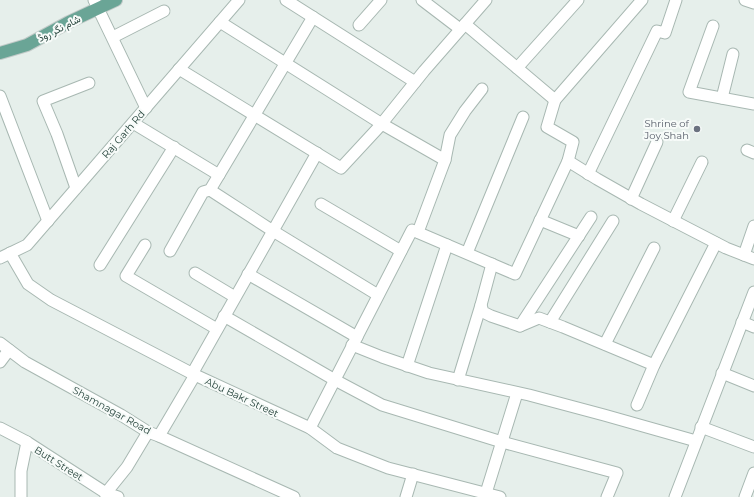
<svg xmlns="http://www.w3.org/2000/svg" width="754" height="497" font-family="Montserrat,Vazirmatn,sans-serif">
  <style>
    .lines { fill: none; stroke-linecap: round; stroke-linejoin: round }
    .minor-casing { stroke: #a8b8b2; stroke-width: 13 }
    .major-casing { stroke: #c2cac8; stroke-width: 14 }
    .minor { stroke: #fff; stroke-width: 11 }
    .major { stroke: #6aa596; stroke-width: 12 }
    .worship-dot { fill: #6b7280; stroke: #f7fbf9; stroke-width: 1.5 }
    .labels { text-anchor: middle; stroke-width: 4; stroke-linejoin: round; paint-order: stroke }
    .street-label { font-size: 10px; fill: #24423a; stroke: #f7fbf9 }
    .worship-label { font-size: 10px; fill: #5b616d; stroke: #f7fbf9; text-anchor: end }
  </style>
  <rect width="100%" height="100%" fill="#e6efeb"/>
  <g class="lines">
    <g class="minor-casing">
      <g id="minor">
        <path d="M94,0L146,108"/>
        <path d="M286,0L415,82"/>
        <path d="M422,0L460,29"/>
        <path d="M745,0L754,3"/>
        <path d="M220,22L382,124L445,160"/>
        <path d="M465,24L555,100L642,0"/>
        <path d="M359,25L381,0"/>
        <path d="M713,26L689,92L754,104"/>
        <path d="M113,37L164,11"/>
        <path d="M517,68L578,0"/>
        <path d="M179,69L341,168L379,127L424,71L486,0"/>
        <path d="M0,96L48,221"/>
        <path d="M722,98L733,54"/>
        <path d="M133,123L219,175"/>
        <path d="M747,150L754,153"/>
        <path d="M568,161L597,179L641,204L726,248L754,259"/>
        <path d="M588,174L657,31L665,33L676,0"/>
        <path d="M76,188L57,134L43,101L89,83"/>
        <path d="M210,190L273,231L378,295"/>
        <path d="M631,199L657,142"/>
        <path d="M321,204L401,251"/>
        <path d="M540,220L579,236"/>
        <path d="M673,221L702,162"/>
        <path d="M418,232L445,160L450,135L465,111L482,89"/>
        <path d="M145,245L126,276L217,329"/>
        <path d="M170,251L203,192L210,190L313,17"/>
        <path d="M10,253L28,284L51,300L195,375L310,428L337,448L388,468L500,497"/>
        <path d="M467,253L523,117"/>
        <path d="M744,255L754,226"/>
        <path d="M0,258L27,245L239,0"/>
        <path d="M492,264L481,305L483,312L491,316L520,326L539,318L563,327L654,365"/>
        <path d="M100,265L174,147"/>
        <path d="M195,273L235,297"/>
        <path d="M248,274L357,337"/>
        <path d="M224,316L335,380L382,405L502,442L617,473L607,497"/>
        <path d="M550,322L613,221"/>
        <path d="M742,322L754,327"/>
        <path d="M520,326L591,217"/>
        <path d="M0,343L25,362L121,415L148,432L159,436L294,497"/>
        <path d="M605,344L654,248"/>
        <path d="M352,345L382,357L429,373L529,395L604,415L696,441"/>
        <path d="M0,362L9,350"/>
        <path d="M407,366L447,245"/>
        <path d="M722,373L754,386"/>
        <path d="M192,374L317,153"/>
        <path d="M458,380L481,305"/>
        <path d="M637,405L654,365L716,243"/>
        <path d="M701,427L754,447"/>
        <path d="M0,428L27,442L106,493L118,497"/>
        <path d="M310,428L412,230L515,274L568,161L573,142L547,127L555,100"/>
        <path d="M159,436L195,375"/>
        <path d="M486,493L517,393"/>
        <path d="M21,497V471L27,442"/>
        <path d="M106,497V493L127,467L148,432"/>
        <path d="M406,497L413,474"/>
        <path d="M675,497L754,292"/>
        <path d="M745,497L754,473"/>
      </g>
    </g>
    <g class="major-casing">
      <path id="major" d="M0,53L27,45L69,22L116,0"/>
    </g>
    <use href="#minor" class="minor"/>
    <use href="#major" class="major"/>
  </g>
  <circle class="worship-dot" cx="697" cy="129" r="4"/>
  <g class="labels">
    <g class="street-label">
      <text transform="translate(59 28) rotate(-27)" y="4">شام نگر روڈ</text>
      <text transform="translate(123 134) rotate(-49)" y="4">Raj Garh Rd</text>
      <text transform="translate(242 397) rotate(25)" y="4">Abu Bakr Street</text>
      <text transform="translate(112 410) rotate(29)" y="4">Shamnagar Road</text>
      <text transform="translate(59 463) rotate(32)" y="4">Butt Street</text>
    </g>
    <g class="worship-label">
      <text x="689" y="127">Shrine of<tspan x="689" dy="12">Joy Shah</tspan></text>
    </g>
  </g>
</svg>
